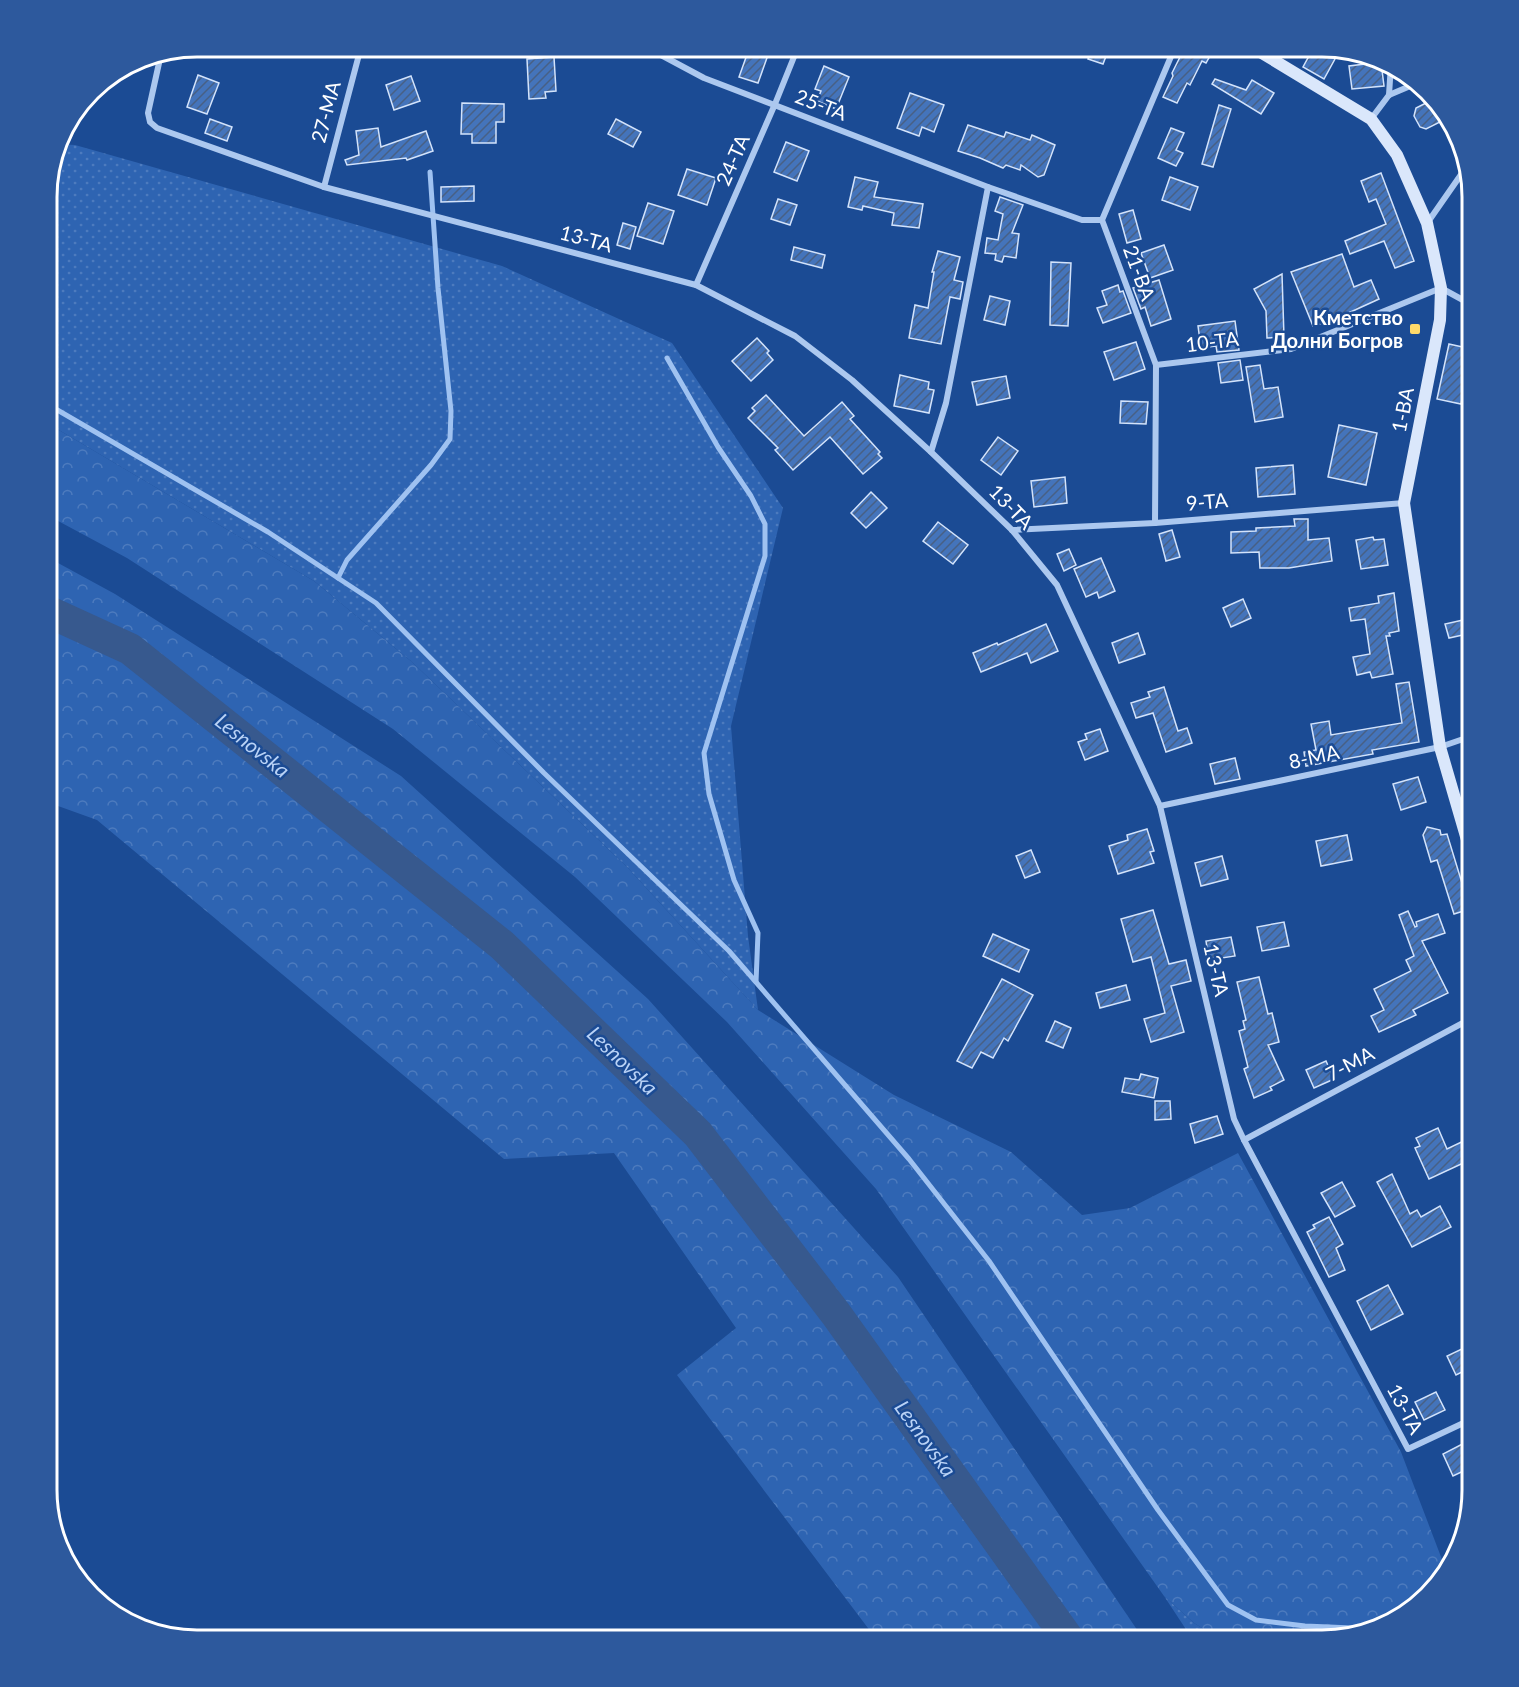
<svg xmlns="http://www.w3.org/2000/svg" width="1519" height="1687" font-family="Lato,sans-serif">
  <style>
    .grass { fill: url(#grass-dots) }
    .forest { fill: url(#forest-crowns) }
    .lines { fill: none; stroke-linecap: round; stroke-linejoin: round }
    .stream { stroke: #9fc2f1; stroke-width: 5 }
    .river { stroke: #37598e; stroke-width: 32 }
    .building { fill: url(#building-hatch); stroke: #d3e3fb; stroke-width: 1.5 }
    .street { stroke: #acc8ef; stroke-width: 6 }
    .secondary { stroke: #dae7fb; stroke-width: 12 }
    .poi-dot { fill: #ffda6a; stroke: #1b4b94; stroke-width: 2 }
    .labels { text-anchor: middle; stroke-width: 5; stroke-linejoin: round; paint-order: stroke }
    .street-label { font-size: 20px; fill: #fff; stroke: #1b4b94 }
    .poi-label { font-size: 20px; font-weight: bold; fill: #fff; stroke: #1b4b94; text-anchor: end }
    .water-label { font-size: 21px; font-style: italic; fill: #b9d2f6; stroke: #1b4b94 }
    .rim { fill: none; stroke: #fff; stroke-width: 3 }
  </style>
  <defs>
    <pattern id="grass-dots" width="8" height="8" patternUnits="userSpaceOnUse" patternTransform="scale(1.5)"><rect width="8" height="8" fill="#2e64b2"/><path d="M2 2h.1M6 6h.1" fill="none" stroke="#4d7bbe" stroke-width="1.8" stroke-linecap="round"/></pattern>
    <pattern id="forest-crowns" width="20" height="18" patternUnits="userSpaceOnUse" patternTransform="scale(1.5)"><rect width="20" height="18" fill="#2e64b2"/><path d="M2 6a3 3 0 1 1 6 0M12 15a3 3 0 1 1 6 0" fill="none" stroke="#4d7bbe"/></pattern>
    <pattern id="building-hatch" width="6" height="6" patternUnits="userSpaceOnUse" patternTransform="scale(1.5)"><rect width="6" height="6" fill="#4474bb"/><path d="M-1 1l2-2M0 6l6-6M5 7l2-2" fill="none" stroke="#486084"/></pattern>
  </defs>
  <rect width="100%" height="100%" fill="#1b4b94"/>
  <g class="grass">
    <path d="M58,144L75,145L502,266L672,343L783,508L731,726L748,936L758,1010L627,867L412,662L314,581L47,423V187Z"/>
    <path d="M1164,1596L1194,1623L1221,1640H1193Z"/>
  </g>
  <g class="forest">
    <path d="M47,423L314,581L412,662L627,867L758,1010L894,1095L1011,1152L1082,1215L1130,1208L1238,1153L1401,1452L1446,1570L1414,1609L1370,1632L1322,1640H1221L1194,1623L1164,1596L876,1189L727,1022L575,877L393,729L127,558L47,515Z"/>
    <path d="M47,557L115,594L401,776L648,999L898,1277L1144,1640H877L677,1375L736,1328L614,1153L504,1159L97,820L47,802Z"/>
  </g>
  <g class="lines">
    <g class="stream">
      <path d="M667,358L718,447L751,496L765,524V556L704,753L709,794L734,880L758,933L756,982"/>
      <path d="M47,404L268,532L376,603L544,773L729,951L909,1159L989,1261L1158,1510L1228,1605L1256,1620L1305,1626L1376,1629"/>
      <path d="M338,578L347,560L431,465L450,439L451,411L438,288L430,172"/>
    </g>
    <path class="river" d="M47,611L130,649L502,945L698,1134L836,1314L1069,1640"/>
  </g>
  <g class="building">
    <path d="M1092,47L1108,51L1103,64L1088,59Z"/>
    <path d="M1180,47H1215L1206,63L1202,61L1190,85L1187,83L1177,103L1163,97L1173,76L1172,73L1183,51L1180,50Z"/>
    <path d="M1314,47L1336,57L1324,79L1303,67Z"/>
    <path d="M749,49L768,55L758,83L739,77Z"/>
    <path d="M554,57L556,91L545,92L546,98L529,99L527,59Z"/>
    <path d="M1381,62L1384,86L1352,89L1349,66Z"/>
    <path d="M824,66L849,77L836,109L817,101L821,91L815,89Z"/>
    <path d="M198,75L219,83L207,114L187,107Z"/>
    <path d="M411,76L420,101L394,110L386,85Z"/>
    <path d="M1215,79L1246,90L1252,80L1274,93L1261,114L1212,84Z"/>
    <path d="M910,93L944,105L934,132L922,127L919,136L897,128Z"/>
    <path d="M1434,99L1441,105L1448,118L1426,129L1420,127L1414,116L1416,108Z"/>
    <path d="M462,103L504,104V122H496V143H472V134H461Z"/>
    <path d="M1219,105L1231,109L1213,167L1202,164Z"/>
    <path d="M210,119L232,127L227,141L205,133Z"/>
    <path d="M616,119L641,132L633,147L608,134Z"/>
    <path d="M968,125L1004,137L1006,132L1030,140L1032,135L1055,145L1044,175L1038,177L1021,165L1020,170L1006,165L1003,168L980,158L958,151Z"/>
    <path d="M378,128L381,147L426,131L433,151L407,160L406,158L347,165L345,160L359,155L356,131Z"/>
    <path d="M1171,128L1184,133L1176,150L1183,153L1176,166L1158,158Z"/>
    <path d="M786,142L809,151L797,181L774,172Z"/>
    <path d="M687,169L716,178L707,205L678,195Z"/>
    <path d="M1381,173L1414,261L1395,268L1384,241L1350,254L1345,241L1386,224L1376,199L1369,202L1361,181Z"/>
    <path d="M855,177L878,182L874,197L923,204L919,228L892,225L894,213L863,206L862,210L848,207Z"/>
    <path d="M1170,177L1198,187L1190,210L1162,200Z"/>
    <path d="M474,186V201L441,202V187Z"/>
    <path d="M1000,197L1023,205L1012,233L1019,234L1016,258L1004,256L1002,262L995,260L996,254L985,253L987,238L998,240L1003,214L995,211Z"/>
    <path d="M778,199L797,205L790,225L771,219Z"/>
    <path d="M648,203L674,211L663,244L637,236Z"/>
    <path d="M1133,210L1141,239L1127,243L1119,214Z"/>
    <path d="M623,223L636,227L630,249L617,245Z"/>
    <path d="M1164,245L1173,270L1150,278L1141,253Z"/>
    <path d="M794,247L825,255L822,268L791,260Z"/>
    <path d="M938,251L960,257L954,280L963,282L960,299L950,297L941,344L909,338L915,305L928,308L934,272H932Z"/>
    <path d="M1342,254L1354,287L1371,280L1379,299L1333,320L1313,326L1291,272Z"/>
    <path d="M1051,262L1071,263L1068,326L1050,325Z"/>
    <path d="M1282,274L1284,337L1267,338L1266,311L1254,289Z"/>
    <path d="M1159,280L1171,319L1151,326L1145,307L1141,309L1133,288Z"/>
    <path d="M1118,285L1120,292L1123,291L1131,313L1103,323L1097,308L1107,305L1102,291Z"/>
    <path d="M990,296L1010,301L1005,325L984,320Z"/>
    <path d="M1235,321L1239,350L1217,352L1216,346L1201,348L1198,326Z"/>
    <path d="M757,338L769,351L767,353L773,360L751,381L732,361Z"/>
    <path d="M1136,342L1145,369L1114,380L1104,352Z"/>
    <path d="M1449,344L1472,349V396L1463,394L1461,404L1437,399Z"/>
    <path d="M1240,360L1243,380L1221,383L1218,363Z"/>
    <path d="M1260,365L1264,389L1278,387L1283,417L1255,422L1246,367Z"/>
    <path d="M900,375L929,382L928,389L934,390L929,413L894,406Z"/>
    <path d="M1006,376L1010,398L977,405L972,382Z"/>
    <path d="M766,395L804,436L842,402L854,416L850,419L880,452L878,454L882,458L863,474L830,437L793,470L775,450L778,448L748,418L755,411L752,408Z"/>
    <path d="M1121,401L1148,402L1146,424L1120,423Z"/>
    <path d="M1339,425L1377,433L1366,485L1328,477Z"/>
    <path d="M998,437L1018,451L1001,475L981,460Z"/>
    <path d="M1293,465L1295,494L1258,497L1256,468Z"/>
    <path d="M1065,477L1067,503L1034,507L1031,481Z"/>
    <path d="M871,492L887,508L866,528L851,513Z"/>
    <path d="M1294,519H1308V540L1329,538L1332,561L1289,568H1260L1259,552L1231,553V532L1256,531V528L1295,526Z"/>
    <path d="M938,522L968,545L953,564L923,541Z"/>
    <path d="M1172,530L1180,557L1166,561L1159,534Z"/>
    <path d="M1373,537L1374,540L1384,539L1388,565L1361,569L1356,540Z"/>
    <path d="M1069,549L1076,565L1064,571L1057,554Z"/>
    <path d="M1101,558L1115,591L1099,598L1097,592L1086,597L1074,569Z"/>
    <path d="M1394,593L1399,631L1389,633L1390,636H1386L1393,674L1372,678L1370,672L1357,675L1353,657L1370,654L1365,619L1351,621L1349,608L1379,603L1378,596Z"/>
    <path d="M1243,599L1251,618L1231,627L1223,608Z"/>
    <path d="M1472,618V633L1449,638L1445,624Z"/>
    <path d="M1046,624L1058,651L1031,663L1027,653L981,672L973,653L997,643L998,645Z"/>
    <path d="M1138,633L1145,654L1119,663L1112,643Z"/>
    <path d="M1409,682L1419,742L1372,750L1373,754L1306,766L1304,752L1316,750L1311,724L1329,721L1331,735L1402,723L1396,684Z"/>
    <path d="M1164,687L1178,731L1187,728L1192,743L1166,752L1153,713L1136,718L1131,703L1150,697L1148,692Z"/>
    <path d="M1100,729L1108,751L1085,760L1078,742L1087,739L1085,734Z"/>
    <path d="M1235,758L1240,779L1215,784L1210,764Z"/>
    <path d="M1418,777L1426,802L1401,810L1393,784Z"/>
    <path d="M1427,827L1440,830L1441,835L1447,834L1470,909L1454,914L1437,860L1431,862L1423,835Z"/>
    <path d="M1147,829L1154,851L1150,852L1154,863L1118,874L1109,846L1128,840L1127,835Z"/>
    <path d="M1347,835L1352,860L1321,866L1316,841Z"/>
    <path d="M1031,850L1040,872L1025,878L1016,856Z"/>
    <path d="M1222,856L1228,879L1201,886L1195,863Z"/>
    <path d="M1153,910L1169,964L1186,960L1191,981L1171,986L1184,1032L1151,1042L1144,1019L1165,1013L1151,957L1133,962L1121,919Z"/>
    <path d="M1408,911L1415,927L1417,926L1416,922L1438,914L1445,933L1422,941L1448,993L1413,1010L1416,1015L1379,1032L1371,1016L1384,1010L1374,989L1411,971L1406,960L1414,956L1399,915Z"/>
    <path d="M1284,922L1289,946L1262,951L1257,927Z"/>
    <path d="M993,934L1029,950L1019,972L983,956Z"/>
    <path d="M1231,937L1235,956L1209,960L1206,941Z"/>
    <path d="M1259,977L1268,1014L1272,1013L1279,1042L1268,1045L1284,1080L1270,1087L1272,1090L1254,1098L1244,1069L1248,1067L1239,1031L1245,1029L1243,1021L1246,1020L1237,982Z"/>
    <path d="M1002,979L1033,995L1008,1041L1004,1038L993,1058L981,1052L972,1068L957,1061Z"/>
    <path d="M1126,985L1130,1000L1100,1008L1096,993Z"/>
    <path d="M1055,1021L1071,1028L1063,1048L1046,1041Z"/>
    <path d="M1326,1061L1334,1079L1314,1088L1306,1070Z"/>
    <path d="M1141,1074L1158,1078L1154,1098L1122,1092L1125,1078L1139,1080Z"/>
    <path d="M1155,1101H1170L1171,1119L1155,1120Z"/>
    <path d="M1217,1116L1223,1134L1195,1143L1190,1124Z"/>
    <path d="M1438,1128L1447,1149L1472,1137V1159L1429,1179L1415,1148L1420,1146L1416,1138Z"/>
    <path d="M1392,1174L1410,1214L1417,1210L1421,1217L1440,1206L1451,1227L1412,1247L1377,1182Z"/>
    <path d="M1342,1182L1355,1206L1335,1217L1321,1193Z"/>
    <path d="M1329,1217L1343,1244L1336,1248L1345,1270L1329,1277L1307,1232L1315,1228L1313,1225Z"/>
    <path d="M1388,1285L1403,1314L1371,1330L1357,1301Z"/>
    <path d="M1466,1347L1472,1361V1367L1456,1375L1447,1356Z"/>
    <path d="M1436,1392L1445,1410L1424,1420L1415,1402Z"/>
    <path d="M1472,1439V1467L1453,1476L1443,1454Z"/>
  </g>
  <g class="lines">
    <g class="street">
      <path d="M646,47L704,78L988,187L1082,220H1102"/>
      <path d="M161,54L148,113L150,122L157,128L324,187L696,285L795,336L852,380L931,452L1012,530L1057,585L1160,806L1234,1119L1244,1140L1408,1449L1472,1419"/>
      <path d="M1389,95L1391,64"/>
      <path d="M1371,119L1389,95L1415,84"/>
      <path d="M324,187L361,47"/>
      <path d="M1428,222L1467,166"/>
      <path d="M696,285L775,104L798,47"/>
      <path d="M1156,365L1291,349L1441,288L1472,305"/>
      <path d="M931,452L946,403L988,187"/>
      <path d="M1155,523L1156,365L1102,220L1175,47"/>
      <path d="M1012,530L1155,523L1404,503"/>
      <path d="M1160,806L1440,747L1472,736"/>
      <path d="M1244,1140L1472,1018"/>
    </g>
    <path class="secondary" d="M1252,47L1371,119L1397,155L1427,223L1441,288L1440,320L1404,503L1440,747L1472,857"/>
  </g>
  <rect class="poi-dot" x="1409" y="323" width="12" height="12" rx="3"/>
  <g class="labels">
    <g class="street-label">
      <text transform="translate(821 105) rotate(21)" y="7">25-ТА</text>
      <text transform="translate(326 112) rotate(-75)" y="7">27-МА</text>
      <text transform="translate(733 160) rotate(-66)" y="7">24-ТА</text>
      <text transform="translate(586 239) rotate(15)" y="7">13-ТА</text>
      <text transform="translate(1139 273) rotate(70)" y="7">21-ВА</text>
      <text transform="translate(1212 342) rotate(-7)" y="7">10-ТА</text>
      <text transform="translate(1403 410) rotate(-79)" y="7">1-ВА</text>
      <text transform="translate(1207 502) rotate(-5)" y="7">9-ТА</text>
      <text transform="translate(1011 507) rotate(46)" y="7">13-ТА</text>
      <text transform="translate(1314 757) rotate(-12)" y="7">8-МА</text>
      <text transform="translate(1216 970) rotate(77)" y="7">13-ТА</text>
      <text transform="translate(1350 1064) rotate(-28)" y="7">7-МА</text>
      <text transform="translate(1405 1409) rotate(62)" y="7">13-ТА</text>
    </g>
    <g class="poi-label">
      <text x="1403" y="325">Кметство<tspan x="1403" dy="23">Долни Богров</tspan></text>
    </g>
    <g class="water-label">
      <text transform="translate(252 746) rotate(39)" y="7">Lesnovska</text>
      <text transform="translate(622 1061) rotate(44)" y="7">Lesnovska</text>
      <text transform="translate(925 1439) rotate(54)" y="7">Lesnovska</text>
    </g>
  </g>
  <path d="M0 0H1519V1687H0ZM197 57H1322A140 140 0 0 1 1462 197V1490A140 140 0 0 1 1322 1630H197A140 140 0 0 1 57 1490V197A140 140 0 0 1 197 57Z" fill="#2d599d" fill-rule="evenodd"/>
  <path class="rim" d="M197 57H1322A140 140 0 0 1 1462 197V1490A140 140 0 0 1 1322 1630H197A140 140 0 0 1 57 1490V197A140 140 0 0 1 197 57Z"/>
</svg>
